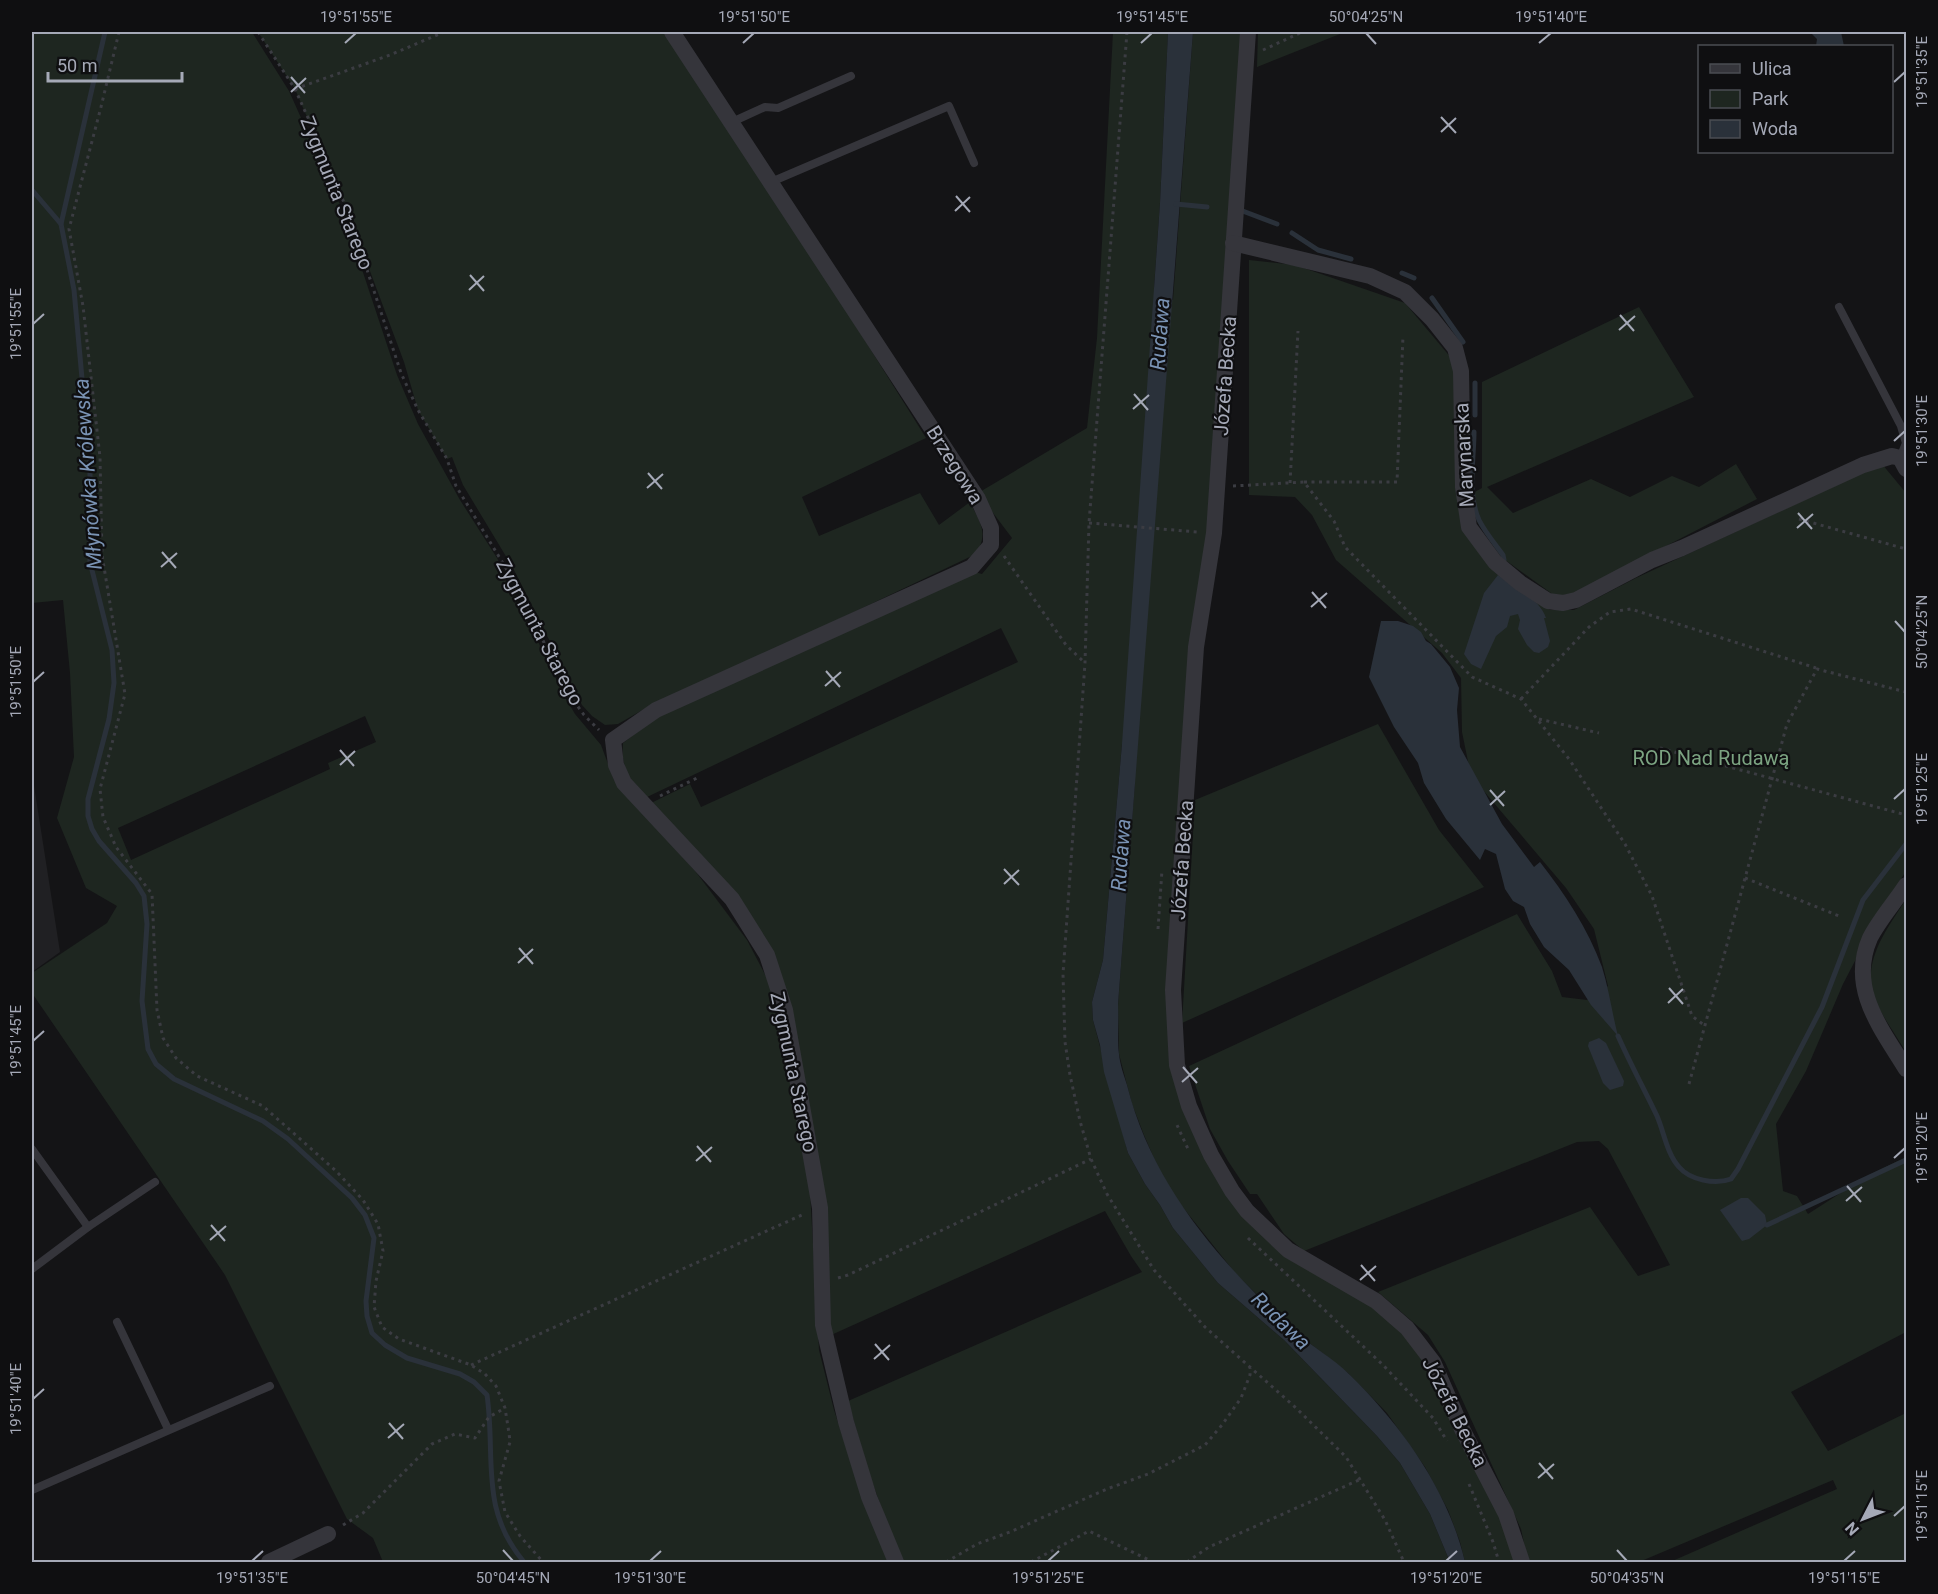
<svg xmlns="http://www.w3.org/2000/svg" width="1938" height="1594" font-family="Roboto,sans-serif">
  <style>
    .built { fill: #202023 }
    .green { fill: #1e2620; fill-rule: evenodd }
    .water { fill: #2a313a }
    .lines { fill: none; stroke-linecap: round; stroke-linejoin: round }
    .stream { stroke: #2a313a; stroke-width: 5 }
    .path { stroke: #3b3c42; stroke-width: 3; stroke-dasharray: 3 4.5; stroke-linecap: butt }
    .service { stroke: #35353b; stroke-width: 8 }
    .minor { stroke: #35353b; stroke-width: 16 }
    .ticks { fill: none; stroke: #a5a9b7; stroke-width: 2 }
    .labels { text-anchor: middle; stroke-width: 4.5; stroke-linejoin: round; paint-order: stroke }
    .street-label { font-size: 20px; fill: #a5a9b7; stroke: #0f0f11 }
    .park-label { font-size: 20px; fill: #7ba381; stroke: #0f0f11 }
    .water-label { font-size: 21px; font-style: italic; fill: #7a93b4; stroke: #0f0f11 }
    .neatline { fill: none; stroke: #a5a9b7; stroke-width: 2 }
    .ticks-label { font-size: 15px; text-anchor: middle; fill: #a5a9b7 }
  </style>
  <rect width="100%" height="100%" fill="#141416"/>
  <path class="built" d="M32,773L60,952L32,972Z"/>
  <g class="green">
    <path d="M32,32H252L289,91L342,209L397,375L418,424L460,500L497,558L565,697L575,714L601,745L614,780L696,872L747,940L769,982L788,1060L809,1174L819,1350L834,1410L850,1459L890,1562H383L373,1538L347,1519L225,1275L32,993V973L107,923L117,906L86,888L57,818L74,757L70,673L63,600L32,603ZM365,716L376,742L328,763L330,769L131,860L118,828Z"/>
    <path d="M258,32H672L926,438L802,497L819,536L920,493L939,525L970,502C980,523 989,532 976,554L814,631L653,704L618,724L605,725L592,716L582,705L513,568L463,485L452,457L447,459L418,410L404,362L349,215L295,89Z"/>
    <path d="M1113,32H1168L1160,203L1154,288L1173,300L1193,32H1245L1172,1056L1241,1208L1382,1310L1414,1341L1500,1511L1517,1562H1465L1460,1542L1448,1510L1425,1467L1387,1413L1348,1373L1294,1331L1236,1274L1177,1200L1159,1170L1144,1135L1132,1104L1119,1054L1118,1004L1135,782L1122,744L1103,960L1092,1002L1093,1020L1128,1153L1145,1184L1160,1205L1173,1228L1218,1283L1284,1340L1377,1436L1400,1463L1430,1514L1450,1562H901L869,1473L848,1401L1142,1272L1131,1256L1105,1211L829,1336L825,1211L765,947L651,803L690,784L701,807L1018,662L1001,628L645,798C629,779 621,769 623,743L661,714L971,571L982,574L1012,538L978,493L1087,428L1097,338Z"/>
    <path d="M1258,32H1345L1257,67Z"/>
    <path d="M1249,260L1295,265L1405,303L1452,359L1455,374L1457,489L1503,575L1550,610H1574L1636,578L1882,464L1906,493V871L1880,913L1843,984L1806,1071L1776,1124L1783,1191L1797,1196L1808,1214L1867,1176L1906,1157V1332L1791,1392L1828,1451L1906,1413V1562H1670L1837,1489L1833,1480L1639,1562H1528L1521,1529L1445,1362L1428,1335L1378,1292L1590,1207L1638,1276L1670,1265L1608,1149L1599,1141L1577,1142L1304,1251L1284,1234L1257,1194H1250L1228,1161L1210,1129L1189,1066L1517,914L1552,971L1562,997L1587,1000L1608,986L1594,929L1566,888L1471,776L1462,732L1461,678L1442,653L1336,560L1312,515L1295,497L1249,495Z"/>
    <path d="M1639,307L1694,397L1487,487L1513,513L1591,479L1630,497L1672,476L1699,487L1736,464L1757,499L1573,594L1555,596L1501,557L1478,523L1471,494L1482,488V382Z"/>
    <path d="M1378,724L1439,830L1484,887L1182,1023L1195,800Z"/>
    <path d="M1906,899V1052C1899,1040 1874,1004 1872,992C1865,956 1888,928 1906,899Z"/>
  </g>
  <g class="water">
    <path d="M1168,32H1193L1118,1004C1119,1021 1117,1038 1119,1054C1120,1065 1124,1075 1127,1085C1152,1185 1219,1261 1293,1330C1311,1346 1333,1358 1350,1375C1402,1426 1448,1490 1465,1562H1450L1430,1514L1400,1463L1377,1436L1284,1340L1218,1283L1173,1228L1160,1205L1145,1184L1128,1153L1104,1072L1100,1045L1093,1020L1092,1002L1103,960L1122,744L1160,203Z"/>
    <path d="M1810,32H1841L1844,46H1816L1817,39Z"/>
    <path d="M1498,575C1514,586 1540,599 1546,618H1544L1550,641L1548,647L1539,653L1534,652L1527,645L1518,629L1520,620L1518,614L1510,616L1507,627L1496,636L1481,669L1471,664L1464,654L1484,593Z"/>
    <path d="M1381,621H1398L1413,626L1421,632L1426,641L1431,644L1450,667L1459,688L1457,710L1460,747L1502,824L1534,867L1540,862C1565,894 1588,929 1602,967C1609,989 1612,1013 1618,1036L1591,1005L1569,970L1544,947L1530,924L1524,907L1513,901L1505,889L1496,854L1485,849L1480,860L1446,819L1424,783L1418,763L1394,727L1369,677Z"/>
    <path d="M1599,1038L1606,1043L1624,1081L1623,1086L1610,1090L1603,1083L1588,1046L1589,1042Z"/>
    <path d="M1741,1198H1748L1765,1215L1767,1225L1749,1239L1742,1241L1720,1210Z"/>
  </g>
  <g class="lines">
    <g class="stream">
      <path d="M32,190L61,224L74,290L90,467V562L112,650L114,683L109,719L88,799V816L92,829L99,841L136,883L144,896L147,924L142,1001L148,1049L156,1064L174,1079L263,1121L288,1139L352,1198L365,1215L374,1238L366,1301L367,1316L372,1333L385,1345L407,1358L460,1374L474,1382L487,1395C496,1458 479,1509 524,1562"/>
      <path d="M1176,204L1207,207"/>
      <path d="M1240,210L1277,224"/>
      <path d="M61,224L105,32"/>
      <path d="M1292,233L1318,250L1351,259"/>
      <path d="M1402,273L1414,278"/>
      <path d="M1432,298L1463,342"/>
      <path d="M1475,415V383"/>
      <path d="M1474,432C1474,459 1467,494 1479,520C1485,532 1495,544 1503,555L1504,560"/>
      <path d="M1618,1036C1630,1063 1644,1089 1657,1116C1664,1132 1667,1154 1679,1167C1690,1180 1715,1185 1731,1179L1738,1169L1822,1007L1863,900L1906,844"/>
      <path d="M1767,1225L1906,1160"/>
    </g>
    <g class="path">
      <path d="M119,32L101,107L69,229L83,306L100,457L102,555L125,694L100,789L103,817L116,847L152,894L157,1010L163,1038L176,1058L197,1076L263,1106L336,1171L363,1200L378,1224L383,1251L376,1281L374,1307L382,1327L399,1339L471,1365L485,1374L496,1386L505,1408L509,1433L510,1442L499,1481L505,1512L520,1536L543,1562"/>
      <path d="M258,32L295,89L323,151L349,215L401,373L418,410L447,459L456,486L515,583L569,694L584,715L599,730"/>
      <path d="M1127,32L1089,523L1085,663L1063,974L1065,1042L1070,1075L1080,1121L1091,1159L1107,1194L1154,1270L1205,1327L1296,1408L1346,1457L1385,1520L1404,1562"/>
      <path d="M1263,50L1302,32"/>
      <path d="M295,89L390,55L444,32"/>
      <path d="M1304,482H1397L1403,336"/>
      <path d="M1290,483L1298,331"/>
      <path d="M1233,486L1304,482L1334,521L1345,547L1472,677L1521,699L1569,759L1625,844L1652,896L1692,1016L1704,1025"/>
      <path d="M1799,519L1906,549"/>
      <path d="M1089,523L1198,532"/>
      <path d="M1004,556L1066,645L1085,663"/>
      <path d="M1521,699L1589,627L1610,612L1631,609L1816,668"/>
      <path d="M1539,719L1599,733"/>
      <path d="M1660,748L1906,815"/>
      <path d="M660,796L699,777"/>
      <path d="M1745,878L1839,916"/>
      <path d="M1158,929L1162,870"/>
      <path d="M1689,1084L1787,724L1817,669L1906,692"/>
      <path d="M1177,1125L1188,1149"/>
      <path d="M1248,1238L1383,1365L1433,1418L1447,1441"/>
      <path d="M838,1278L848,1275L1091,1159"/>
      <path d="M471,1365L804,1214"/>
      <path d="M1469,1484L1493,1542L1499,1562"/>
      <path d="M343,1525L363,1513L432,1444L455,1434L475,1438L489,1417L505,1408"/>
      <path d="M946,1562L977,1544L1010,1532L1107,1489L1148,1474L1205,1445L1222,1425L1241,1398L1250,1375V1368"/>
      <path d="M1031,1562L1089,1531L1153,1562"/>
      <path d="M1187,1562L1209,1547L1359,1480"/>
    </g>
    <g class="service">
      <path d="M732,122L765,107L778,108L851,76"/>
      <path d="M771,182L949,106L974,163"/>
      <path d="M1839,307L1901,426L1906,443L1900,458"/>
      <path d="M32,1149L88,1227"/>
      <path d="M32,1269L88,1227L155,1182"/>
      <path d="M117,1322L168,1429"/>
      <path d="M32,1490L270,1386"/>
    </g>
    <g class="minor">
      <path d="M672,32L978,499L991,528V545L972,567L656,710L613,740L616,765L624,783L732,899L767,955L785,1010L820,1208L823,1325L846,1422L869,1497L896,1562"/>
      <path d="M1248,32L1214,533L1196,647L1173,990L1177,1065L1189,1106L1211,1155L1232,1191L1247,1211L1288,1250L1376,1301L1407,1328L1433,1362L1462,1429L1506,1514L1522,1562"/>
      <path d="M1233,243L1370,276L1405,292L1432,319L1455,348L1461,371L1463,487L1469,527L1495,562L1520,583L1548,601L1563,603L1576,600L1652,560L1682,548L1863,465L1892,456L1900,458L1906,469"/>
      <path d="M1906,885C1895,902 1879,920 1870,938C1848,988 1881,1028 1906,1069"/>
      <path d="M269,1562L328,1534"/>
    </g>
  </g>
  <path class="ticks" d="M1366,33L1376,44M345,43L356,33M743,43L754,33M1141,43L1152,33M1539,43L1551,33M291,77L305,93M1894,82L1905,72M291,92L306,78M1441,117L1456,133M1441,132L1456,118M956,196L970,212M955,211L970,197M470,275L484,291M469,290L484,276M1620,315L1634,331M33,324L44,314M1619,330L1635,316M1134,394L1148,410M1133,409L1149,395M1894,441L1905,431M648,473L662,489M647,488L663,474M1798,513L1812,529M1797,528L1813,514M162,552L176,568M161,567L177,553M1312,592L1326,608M1311,607L1327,593M1895,621L1905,632M826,671L840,687M33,682L44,672M825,686L841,672M340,750L354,766M340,765L355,751M1490,790L1504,806M1894,799L1905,789M1490,805L1505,791M1004,869L1019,885M1004,884L1019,870M519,948L533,964M518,963L533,949M1669,988L1683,1004M1668,1003L1683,989M33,1041L44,1031M1183,1067L1197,1083M1182,1082L1198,1068M697,1146L711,1162M1894,1158L1905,1148M696,1161L712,1147M1847,1186L1861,1202M1846,1201L1862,1187M211,1225L225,1241M210,1240L226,1226M1361,1265L1375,1281M1360,1280L1376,1266M875,1344L889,1360M874,1359L890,1345M33,1399L44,1389M389,1423L403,1439M388,1438L404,1424M1539,1463L1553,1479M1538,1478L1554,1464M1894,1516L1905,1506M503,1550L513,1561M1617,1550L1627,1561M252,1561L263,1551M650,1561L661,1551M1048,1561L1059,1551M1446,1561L1457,1551M1844,1561L1855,1551"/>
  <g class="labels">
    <g class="street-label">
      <text transform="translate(337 193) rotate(68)" y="7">Zygmunta Starego</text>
      <text transform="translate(1225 376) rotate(-86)" y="7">Józefa Becka</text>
      <text transform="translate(1464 455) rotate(-93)" y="7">Marynarska</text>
      <text transform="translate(955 465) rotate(58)" y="7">Brzegowa</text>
      <text transform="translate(540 632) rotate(62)" y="7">Zygmunta Starego</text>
      <text transform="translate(1182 860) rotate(-86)" y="7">Józefa Becka</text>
      <text transform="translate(794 1072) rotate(78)" y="7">Zygmunta Starego</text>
      <text transform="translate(1455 1412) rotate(63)" y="7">Józefa Becka</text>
    </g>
    <g class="park-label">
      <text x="1711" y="765">ROD Nad Rudawą</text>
    </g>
    <g class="water-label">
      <text transform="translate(1160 334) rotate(-86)" y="7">Rudawa</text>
      <text transform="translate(88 474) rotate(-94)" y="7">Młynówka Królewska</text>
      <text transform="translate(1121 855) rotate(-86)" y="7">Rudawa</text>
      <text transform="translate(1281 1321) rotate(44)" y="7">Rudawa</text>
    </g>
  </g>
  <rect width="1938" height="1594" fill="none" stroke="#0f0f11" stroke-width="66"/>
  <rect x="1698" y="45" width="195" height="108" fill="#0f0f11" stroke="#4b4d53" stroke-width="1.5"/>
  <rect x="1710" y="64" width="30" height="9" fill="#35353b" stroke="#4b4d53" stroke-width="1.5"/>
  <text x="1752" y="75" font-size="18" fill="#a5a9b7">Ulica</text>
  <rect x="1710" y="90" width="30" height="18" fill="#1e2620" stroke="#4b4d53" stroke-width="1.5"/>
  <text x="1752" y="105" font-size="18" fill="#a5a9b7">Park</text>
  <rect x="1710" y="120" width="30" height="18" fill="#2a313a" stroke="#4b4d53" stroke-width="1.5"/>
  <text x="1752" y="135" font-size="18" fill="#a5a9b7">Woda</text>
  <g transform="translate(1863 1519) rotate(228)" stroke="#0f0f11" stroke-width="4.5" paint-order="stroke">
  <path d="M0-4.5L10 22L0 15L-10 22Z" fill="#a5a9b7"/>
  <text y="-9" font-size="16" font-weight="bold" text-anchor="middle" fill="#a5a9b7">N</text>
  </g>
  <path d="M48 72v9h134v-9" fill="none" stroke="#a5a9b7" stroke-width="3"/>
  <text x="57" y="72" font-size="18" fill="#a5a9b7" stroke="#0f0f11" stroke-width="4.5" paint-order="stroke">50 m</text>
  <rect x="33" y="33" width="1872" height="1528" class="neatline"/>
  <g class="ticks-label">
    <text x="356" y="22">19°51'55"E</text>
    <text x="754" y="22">19°51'50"E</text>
    <text x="1152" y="22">19°51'45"E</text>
    <text x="1366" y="22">50°04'25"N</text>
    <text x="1551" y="22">19°51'40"E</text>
    <text transform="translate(1922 72) rotate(-90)" y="5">19°51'35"E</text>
    <text transform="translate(16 324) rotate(-90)" y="5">19°51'55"E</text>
    <text transform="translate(1922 431) rotate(-90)" y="5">19°51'30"E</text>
    <text transform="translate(1922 632) rotate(-90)" y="5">50°04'25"N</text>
    <text transform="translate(16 682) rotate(-90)" y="5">19°51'50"E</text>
    <text transform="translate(1922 789) rotate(-90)" y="5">19°51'25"E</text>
    <text transform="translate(16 1041) rotate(-90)" y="5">19°51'45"E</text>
    <text transform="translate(1922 1148) rotate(-90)" y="5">19°51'20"E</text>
    <text transform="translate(16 1399) rotate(-90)" y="5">19°51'40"E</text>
    <text transform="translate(1922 1506) rotate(-90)" y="5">19°51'15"E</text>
    <text x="252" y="1583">19°51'35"E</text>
    <text x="513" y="1583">50°04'45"N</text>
    <text x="650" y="1583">19°51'30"E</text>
    <text x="1048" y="1583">19°51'25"E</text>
    <text x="1446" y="1583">19°51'20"E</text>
    <text x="1627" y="1583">50°04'35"N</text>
    <text x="1844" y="1583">19°51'15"E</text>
  </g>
</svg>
